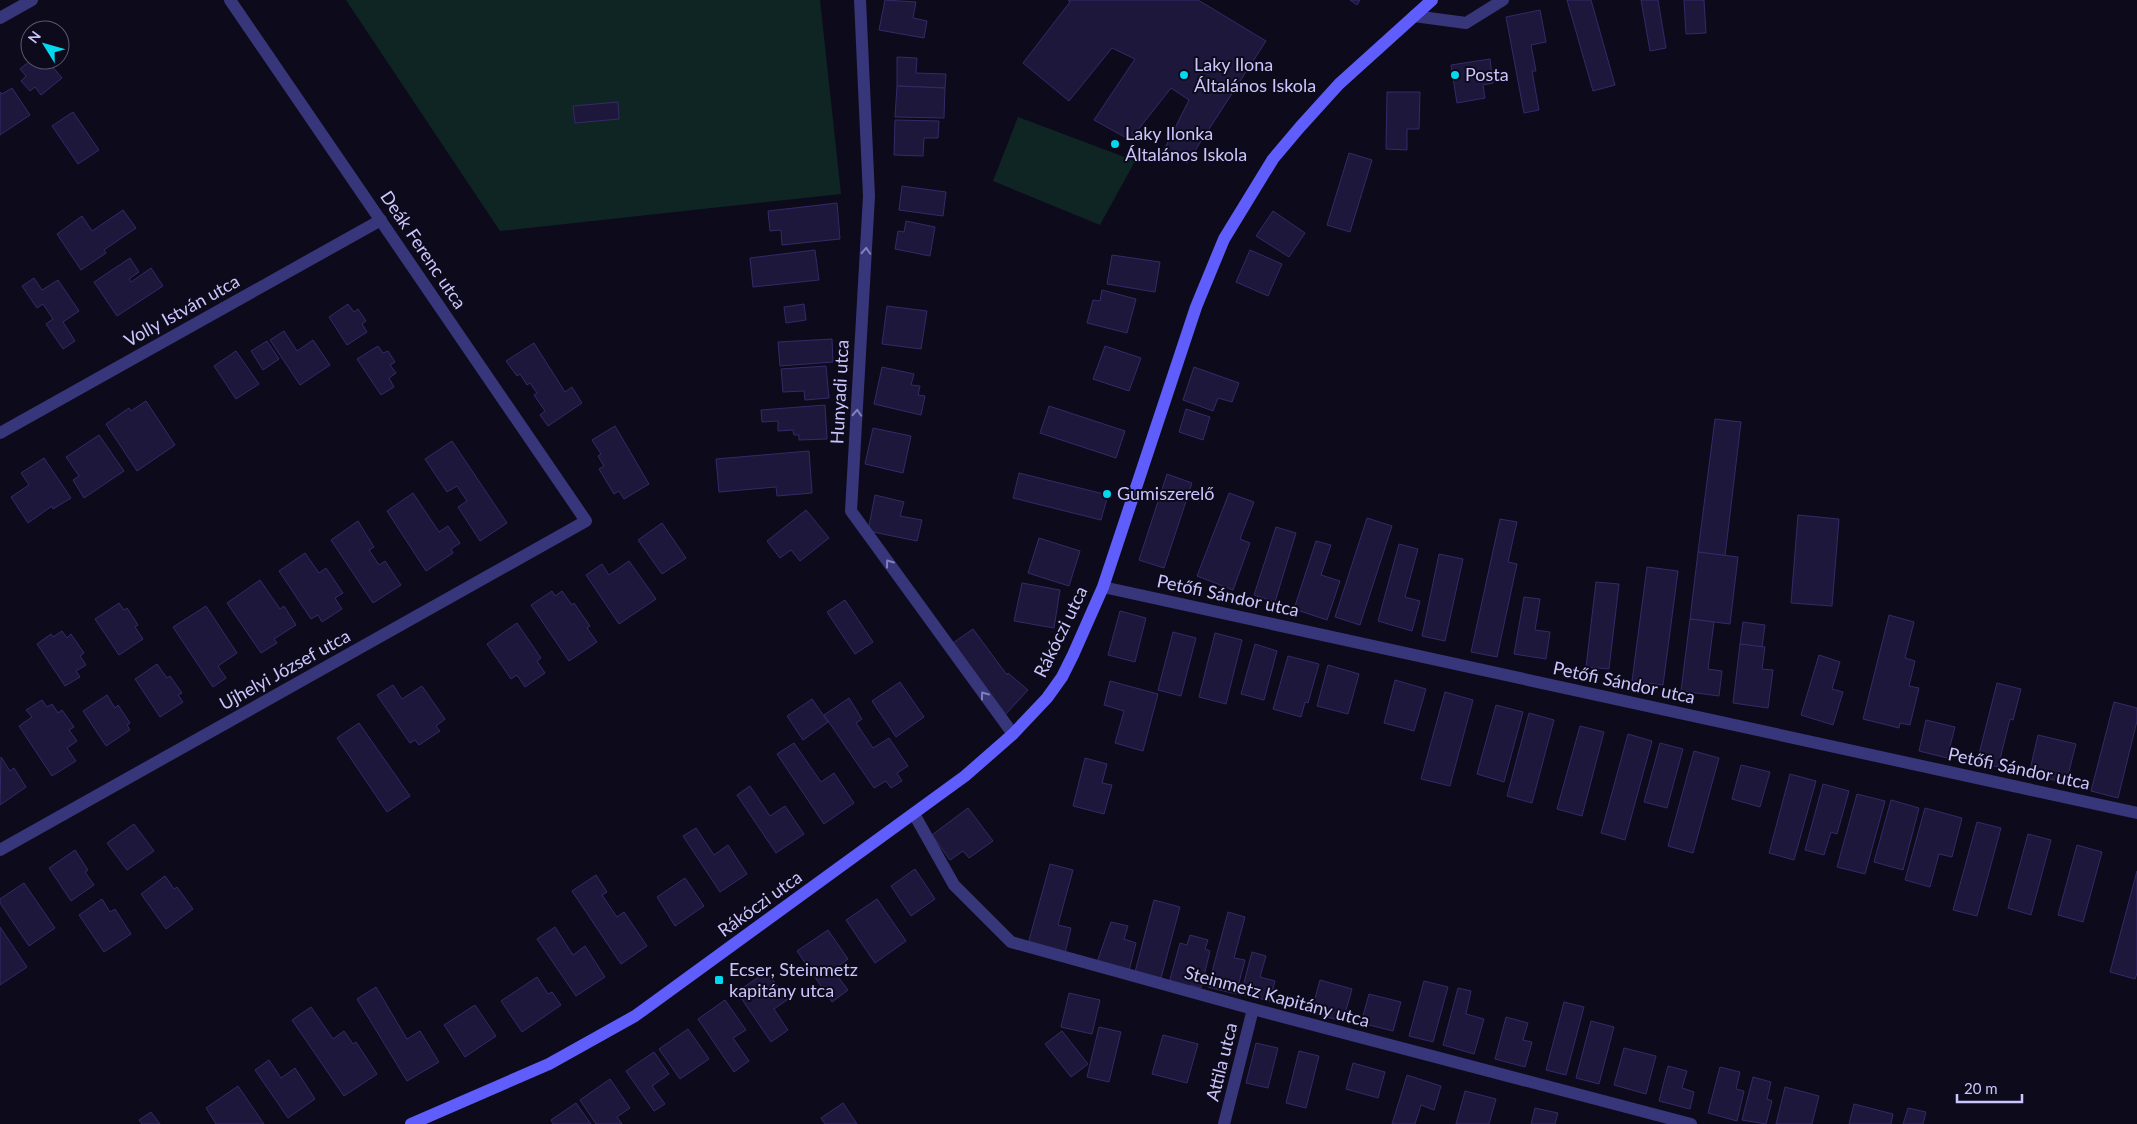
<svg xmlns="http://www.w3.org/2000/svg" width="2137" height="1124" font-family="Lato,sans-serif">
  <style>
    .green { fill: #0e2524 }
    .building { fill: #1e173c; stroke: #352968 }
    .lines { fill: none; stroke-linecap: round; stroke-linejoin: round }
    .minor { stroke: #38367a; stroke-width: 12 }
    .secondary { stroke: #605dfd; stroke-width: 12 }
    .oneway { stroke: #827ebc }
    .poi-dot { fill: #02d8ee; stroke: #0d0b1b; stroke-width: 2 }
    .labels { text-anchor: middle; stroke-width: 4; stroke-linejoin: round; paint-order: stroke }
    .poi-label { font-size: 18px; fill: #cbc5fe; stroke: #0d0b1b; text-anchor: start }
    .street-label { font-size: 18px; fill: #cbc5fe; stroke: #0d0b1b }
  </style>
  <rect width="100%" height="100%" fill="#0d0b1b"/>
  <g class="green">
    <path d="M346,0H820L841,194L500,231Z"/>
    <path d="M1018,117L1135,161L1100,225L993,181Z"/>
  </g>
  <g class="building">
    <path d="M885,0L916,2L913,18L927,21L924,38L879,30Z"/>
    <path d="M1068,0H1198L1266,41L1187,163L1165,148L1189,100L1171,88L1130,140L1094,120L1135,59L1112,48L1069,101L1023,63L1070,2Z"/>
    <path d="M1350,0H1360L1357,5Z"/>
    <path d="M1567,0H1591L1615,85L1593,91Z"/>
    <path d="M1641,0H1658L1666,48L1650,51Z"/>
    <path d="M1684,0H1704L1706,33L1686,34Z"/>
    <path d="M1540,10L1546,42L1531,45L1536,71H1532L1539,110L1524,113L1506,17Z"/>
    <path d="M897,57L917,58L916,73L946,74L945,88L897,86Z"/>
    <path d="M1490,59L1493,83L1483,85L1485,98L1457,103L1451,65Z"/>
    <path d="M31,60H47L62,78L41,95L35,87L30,91L21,81L26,76L20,69Z"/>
    <path d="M897,86L945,88L944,118L895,117Z"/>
    <path d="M12,88L30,115L0,135V92L2,94Z"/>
    <path d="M1387,92H1420L1419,129H1407V150L1386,149Z"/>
    <path d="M618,102L619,119L575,123L573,106Z"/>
    <path d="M73,112L99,150L78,164L52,126Z"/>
    <path d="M895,120L939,121L938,138H924L923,156L894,155Z"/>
    <path d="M1349,153L1372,160L1350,232L1327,225Z"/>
    <path d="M902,186L946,192L943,216L899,210Z"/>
    <path d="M837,203L840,239L782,245L781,230L770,231L768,211Z"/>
    <path d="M123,210L136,228L104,250L106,253L81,270L57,234L82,216L92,231Z"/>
    <path d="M1273,211L1305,233L1289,257L1256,236Z"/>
    <path d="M906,221L935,227L930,256L895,249L898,231L904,232Z"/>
    <path d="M815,250L819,280L753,287L750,258Z"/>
    <path d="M1250,250L1282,264L1268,296L1236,282Z"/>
    <path d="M1112,255L1160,262L1155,292L1107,284Z"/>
    <path d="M130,258L139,272L129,279L131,282L151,268L163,286L117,316L94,282Z"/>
    <path d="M34,278L42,290L58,280L79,311L63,322L75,341L63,349L46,324L53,319L43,304L37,308L22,286Z"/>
    <path d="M1102,290L1136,299L1127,333L1087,323L1093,300L1100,301Z"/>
    <path d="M348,304L354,312L358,309L366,321L362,324L367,332L347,345L329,317Z"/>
    <path d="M804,304L806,320L786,323L784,307Z"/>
    <path d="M887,306L927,311L921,349L882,344Z"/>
    <path d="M284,331L297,351L313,340L330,365L300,385L270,340Z"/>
    <path d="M832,339L833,362L780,366L778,342Z"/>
    <path d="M267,341L279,359L263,370L251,351Z"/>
    <path d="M534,343L565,392L572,387L582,403L548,426L540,415L545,411L534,395L537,393L530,383L527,385L520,374L517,376L506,361Z"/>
    <path d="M378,346L383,353L388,351L395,362L390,365L396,373L389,378L394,387L381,395L357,359Z"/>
    <path d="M1105,346L1141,358L1129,391L1093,379Z"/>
    <path d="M236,351L259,384L236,399L214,366Z"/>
    <path d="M826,366L829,398L805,400L804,391L783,392L781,369Z"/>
    <path d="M882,367L914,374L911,385L920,386L918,395L925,396L921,415L874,404Z"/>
    <path d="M1194,367L1239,383L1232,402L1218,398L1213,411L1183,400Z"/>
    <path d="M146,401L175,445L137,471L106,424L129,408L131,411Z"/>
    <path d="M825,405L827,439L799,440V435H794L793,430L778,431V421L762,422L761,410Z"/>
    <path d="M1049,406L1125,431L1116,458L1040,433Z"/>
    <path d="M1186,409L1210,417L1203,440L1179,432Z"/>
    <path d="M1715,419L1741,422L1725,556L1698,552Z"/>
    <path d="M615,426L649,484L624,499L619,491L614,494L599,469L604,466L598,456L601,454L592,440Z"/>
    <path d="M873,428L911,436L903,473L865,464Z"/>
    <path d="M99,435L124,471L84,498L73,480L79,476L66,457Z"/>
    <path d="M452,441L507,523L480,541L458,507L467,501L457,486L447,492L425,459Z"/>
    <path d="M809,451L812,493L777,496L776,487L719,492L716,459Z"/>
    <path d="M44,458L71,498L53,509L52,506L28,523L11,497L29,485L21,473Z"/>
    <path d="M1019,473L1108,495L1101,520L1013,498Z"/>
    <path d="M1167,474L1192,483L1164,568L1139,560Z"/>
    <path d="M413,493L439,532L448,526L460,543L451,549L453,553L426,571L387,511Z"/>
    <path d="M1229,493L1254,502L1240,539L1250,543L1233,590L1197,576Z"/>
    <path d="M875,495L904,502L900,516L922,520L917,541L868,531Z"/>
    <path d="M806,510L829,538L800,561L791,550L780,558L767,541Z"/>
    <path d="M1798,515L1839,519L1832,606L1791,603Z"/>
    <path d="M1367,518L1392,526L1360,625L1335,617Z"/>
    <path d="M1500,519L1517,522L1508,562L1517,564L1497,657L1471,652Z"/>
    <path d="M358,521L374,547L369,550L379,565L385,561L401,585L373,603L331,540Z"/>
    <path d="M662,523L686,558L662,574L638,540Z"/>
    <path d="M1276,527L1296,533L1275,602L1254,595Z"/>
    <path d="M1039,538L1080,551L1069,586L1028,573Z"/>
    <path d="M1316,541L1331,545L1321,575L1340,581L1327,620L1294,609Z"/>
    <path d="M1399,544L1418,549L1405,597L1420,601L1412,631L1378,621Z"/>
    <path d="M1698,552L1738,557L1730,624L1690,619Z"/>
    <path d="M305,553L319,573L326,568L343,593L335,598L342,609L322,622L318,615L311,619L279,571Z"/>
    <path d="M1439,554L1463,559L1445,641L1422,636Z"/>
    <path d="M629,561L656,599L619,624L586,575L602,564L609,575Z"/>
    <path d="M1647,567L1678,571L1663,685L1632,681Z"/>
    <path d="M260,580L280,609L284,606L296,625L274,639L277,643L261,653L227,603Z"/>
    <path d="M1596,582L1619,584L1609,669L1586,667Z"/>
    <path d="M1022,583L1060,590L1054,628L1014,621Z"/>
    <path d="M552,591L555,596L562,591L572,605L574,603L590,626L587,628L597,642L569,661L531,605Z"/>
    <path d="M1524,597L1540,599L1535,630L1550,632L1546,659L1514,654Z"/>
    <path d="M845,600L873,642L855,654L827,612Z"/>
    <path d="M119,603L124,610L127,608L138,625L135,627L143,639L119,655L95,619Z"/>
    <path d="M206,606L237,653L218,666L226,678L213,687L173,627Z"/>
    <path d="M1120,611L1146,618L1135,662L1108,655Z"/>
    <path d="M1889,615L1914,622L1905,658L1915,661L1909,686L1919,688L1910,725L1900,723L1899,728L1863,719Z"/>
    <path d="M1690,619L1714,622L1708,669L1722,671L1719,696L1681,691Z"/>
    <path d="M1743,622L1765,625L1762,647L1740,644Z"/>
    <path d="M517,623L541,658L537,661L545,673L525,687L517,675L511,679L487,644Z"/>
    <path d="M973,629L1007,675L1008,673L1028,690L1005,715L953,643Z"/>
    <path d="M62,631L67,638L71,634L84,653L80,656L86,665L76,671L80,677L65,686L37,644L51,634L53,637Z"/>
    <path d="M1173,632L1196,638L1181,696L1158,690Z"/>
    <path d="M1215,633L1242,640L1226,704L1199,697Z"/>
    <path d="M1255,644L1277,651L1264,700L1241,694Z"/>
    <path d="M1740,644L1765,647L1762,669L1773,670L1768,708L1733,703Z"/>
    <path d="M1819,655L1840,662L1832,689L1843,692L1833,725L1801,715Z"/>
    <path d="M1288,656L1319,664L1308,703L1305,702L1301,717L1273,709Z"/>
    <path d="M157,664L167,678L170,676L182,693L178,695L183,702L160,717L135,679Z"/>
    <path d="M1328,665L1359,674L1348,714L1317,706Z"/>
    <path d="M1395,680L1426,689L1414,731L1384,723Z"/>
    <path d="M1110,681L1158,694L1143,751L1115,743L1124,711L1104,705Z"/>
    <path d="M900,682L924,717L896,737L872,701Z"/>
    <path d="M1997,683L2021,689L2013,720L2010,719L1998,767L1977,762Z"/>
    <path d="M393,685L402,699L422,686L445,719L436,726L440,731L419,745L415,740L410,743L377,695Z"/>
    <path d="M1445,692L1473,700L1450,786L1421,779Z"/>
    <path d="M107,695L115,708L118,705L130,723L127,725L130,730L106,746L83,711Z"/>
    <path d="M849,698L862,719L856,723L873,748L889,738L908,766L897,773L902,781L891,788L886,781L874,788L824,715Z"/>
    <path d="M812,699L828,722L803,740L787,716Z"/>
    <path d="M42,700L47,707L52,704L58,713L62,710L74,727L69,730L77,741L67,748L76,761L52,776L19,726L32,717L26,710Z"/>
    <path d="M2114,702L2137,708V721L2118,798L2091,791Z"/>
    <path d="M1496,705L1523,712L1504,782L1477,774Z"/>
    <path d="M1529,713L1554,720L1532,803L1507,796Z"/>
    <path d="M1926,720L1955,727L1947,758L1919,751Z"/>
    <path d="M359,723L410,796L387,812L337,738Z"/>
    <path d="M1580,726L1604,732L1582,816L1557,809Z"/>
    <path d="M1628,734L1652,741L1625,840L1601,833Z"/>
    <path d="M2038,735L2076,744L2066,783L2029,774Z"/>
    <path d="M794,743L821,782L834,773L854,803L824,824L777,754Z"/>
    <path d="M1660,743L1683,749L1667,808L1644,802Z"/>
    <path d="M1694,751L1719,758L1693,853L1668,846Z"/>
    <path d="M1,757L10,771L14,768L26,787L0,805Z"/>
    <path d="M1085,758L1107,764L1102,783L1112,785L1104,814L1073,806Z"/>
    <path d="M1741,765L1770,772L1760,807L1732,799Z"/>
    <path d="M1790,774L1816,781L1794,860L1769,853Z"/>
    <path d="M1823,784L1849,791L1837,834L1831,832L1824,855L1805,850Z"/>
    <path d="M750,786L770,816L785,806L804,834L776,853L737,795Z"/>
    <path d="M1857,794L1885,801L1865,874L1837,867Z"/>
    <path d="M1891,800L1919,808L1903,870L1874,862Z"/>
    <path d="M968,808L993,841L969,858L963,851L950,860L932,835Z"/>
    <path d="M1925,808L1962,818L1952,857L1939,854L1930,887L1905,880Z"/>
    <path d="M1977,822L2001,828L1977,916L1953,910Z"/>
    <path d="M134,824L154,851L127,870L107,843Z"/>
    <path d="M696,828L714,855L728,845L747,874L720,892L683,836Z"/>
    <path d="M2028,834L2051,840L2031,915L2008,908Z"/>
    <path d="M2077,845L2102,852L2083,922L2058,915Z"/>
    <path d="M75,850L88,870L85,872L94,885L71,901L49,868Z"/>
    <path d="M1050,864L1073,870L1058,925L1071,928L1065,953L1028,944Z"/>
    <path d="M915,869L935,899L911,916L891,886Z"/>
    <path d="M2137,871V973L2135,979L2110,972Z"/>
    <path d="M596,875L607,892L602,895L617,917L624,912L647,946L621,964L572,891Z"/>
    <path d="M165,876L174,889L177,887L193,909L166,929L141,894Z"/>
    <path d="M685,878L704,906L675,926L657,897Z"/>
    <path d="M24,883L55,928L29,946L0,903V899Z"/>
    <path d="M102,899L110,912L115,909L131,934L104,952L79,915Z"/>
    <path d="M877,899L906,941L875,963L846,920Z"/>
    <path d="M1154,900L1180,907L1161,978L1135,972Z"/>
    <path d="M1228,912L1245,917L1234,958L1245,960L1236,994L1208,987Z"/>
    <path d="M1111,922L1128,926L1124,939L1136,943L1129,971L1097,962Z"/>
    <path d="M0,927L27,967L0,985Z"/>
    <path d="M555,927L573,955L585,946L605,977L576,996L537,939Z"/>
    <path d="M828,930L848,959L833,970L848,990L832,1002L797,951Z"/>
    <path d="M1190,935L1208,940L1205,949L1210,951L1201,988L1191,985L1190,988L1169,983L1180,943L1187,945Z"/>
    <path d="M1252,952L1266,956L1260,977L1275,981L1270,1001L1241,994Z"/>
    <path d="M767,971L787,1000L774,1009L788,1030L771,1042L737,992Z"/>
    <path d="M537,977L548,994L552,992L561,1005L522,1032L501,1001Z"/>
    <path d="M1320,980L1352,989L1343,1021L1311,1013Z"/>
    <path d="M1424,981L1448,987L1433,1042L1409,1036Z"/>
    <path d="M376,987L407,1039L420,1031L439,1062L407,1081L357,999Z"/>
    <path d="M1458,988L1471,991L1466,1014L1484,1019L1474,1054L1443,1045Z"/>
    <path d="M1069,993L1100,1000L1092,1034L1061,1027Z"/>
    <path d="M1369,994L1401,1002L1393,1031L1361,1023Z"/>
    <path d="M725,1000L746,1030L733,1038L749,1061L734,1072L698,1019Z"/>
    <path d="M1564,1002L1584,1007L1566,1075L1546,1070Z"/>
    <path d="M475,1005L496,1036L465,1057L444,1025Z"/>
    <path d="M311,1007L333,1039L344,1031L353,1044L356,1042L377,1074L344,1096L292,1020Z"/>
    <path d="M1506,1017L1528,1023L1523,1040L1532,1042L1525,1067L1495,1059Z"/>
    <path d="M1591,1021L1614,1027L1599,1084L1576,1078Z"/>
    <path d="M1099,1027L1121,1032L1109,1082L1087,1077Z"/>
    <path d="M688,1029L709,1059L680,1079L659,1049Z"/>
    <path d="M1062,1031L1088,1064L1071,1077L1045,1044Z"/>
    <path d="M1163,1035L1198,1044L1187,1083L1152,1074Z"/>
    <path d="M1256,1043L1278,1048L1268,1088L1246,1083Z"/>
    <path d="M1624,1048L1656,1056L1646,1094L1614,1085Z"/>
    <path d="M1299,1051L1319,1056L1306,1108L1286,1103Z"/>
    <path d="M654,1052L669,1074L652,1086L665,1104L654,1111L626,1071Z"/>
    <path d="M269,1060L281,1078L295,1068L315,1099L288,1118L255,1070Z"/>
    <path d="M1353,1063L1385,1072L1378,1098L1346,1089Z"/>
    <path d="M1668,1066L1687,1071L1682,1088L1694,1092L1690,1109L1659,1101Z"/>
    <path d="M1720,1067L1740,1072L1736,1089L1744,1091L1737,1121L1708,1113Z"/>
    <path d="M1407,1075L1441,1086L1434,1110L1421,1105L1415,1124H1392Z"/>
    <path d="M1753,1077L1771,1082L1767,1099L1772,1101L1766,1124L1742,1120Z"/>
    <path d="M610,1079L630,1108L617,1117L622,1124H596L580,1100Z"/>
    <path d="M238,1086L264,1124H216L206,1108Z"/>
    <path d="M1785,1087L1819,1096L1812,1124H1776Z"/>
    <path d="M1465,1091L1496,1099L1489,1124H1456Z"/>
    <path d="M576,1103L591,1124H553L551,1120Z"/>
    <path d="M843,1103L857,1124H825L821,1118Z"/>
    <path d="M1854,1104L1893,1114L1891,1124H1849Z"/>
    <path d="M1535,1108L1558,1113L1555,1124H1531Z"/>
    <path d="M1908,1108L1926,1112L1923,1124H1903Z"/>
    <path d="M151,1112L160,1124H142L139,1120Z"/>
  </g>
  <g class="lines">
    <g class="minor">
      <path d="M860,0L869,196L851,511L1013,734"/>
      <path d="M1414,16L1466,23L1503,0"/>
      <path d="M0,18L32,0"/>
      <path d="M0,433L381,220"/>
      <path d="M1103,587L2137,813"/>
      <path d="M914,814L954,885L1011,942L1253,1009L1691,1124"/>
      <path d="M0,850L586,521L230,0"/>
      <path d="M1224,1124L1253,1009"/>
    </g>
    <path class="secondary" d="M411,1124L549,1064L635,1016L965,776L1013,734L1047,698L1062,677L1073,655L1103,587L1196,307L1224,239L1273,159L1300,127L1339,84L1432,0"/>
  </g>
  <defs><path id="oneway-chevron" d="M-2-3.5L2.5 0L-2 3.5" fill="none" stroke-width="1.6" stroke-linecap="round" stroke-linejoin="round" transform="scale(1.25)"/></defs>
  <g class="oneway">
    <use href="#oneway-chevron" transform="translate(866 251) rotate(-87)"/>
    <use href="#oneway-chevron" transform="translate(857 413) rotate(-87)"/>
    <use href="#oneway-chevron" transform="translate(889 563) rotate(-126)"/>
    <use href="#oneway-chevron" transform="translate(984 695) rotate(-126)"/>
  </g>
  <g class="poi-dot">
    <circle cx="1184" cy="75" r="5"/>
    <circle cx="1455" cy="75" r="5"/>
    <circle cx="1115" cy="144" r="5"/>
    <circle cx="1107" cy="494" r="5"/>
    <rect x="714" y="975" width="10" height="10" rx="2.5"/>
  </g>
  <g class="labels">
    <g class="poi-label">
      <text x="1194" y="71">Laky Ilona<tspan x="1194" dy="21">Általános Iskola</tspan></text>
      <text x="1465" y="81">Posta</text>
      <text x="1125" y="140">Laky Ilonka<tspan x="1125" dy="21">Általános Iskola</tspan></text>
      <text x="1117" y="500">Gumiszerelő</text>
      <text x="729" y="976">Ecser, Steinmetz<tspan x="729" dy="21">kapitány utca</tspan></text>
    </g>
    <g class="street-label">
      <text transform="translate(423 250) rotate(56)" y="6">Deák Ferenc utca</text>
      <text transform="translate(182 311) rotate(-29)" y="6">Volly István utca</text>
      <text transform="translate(840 392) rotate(-87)" y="6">Hunyadi utca</text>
      <text transform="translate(1228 596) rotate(12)" y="6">Petőfi Sándor utca</text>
      <text transform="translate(1061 632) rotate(-64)" y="6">Rákóczi utca</text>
      <text transform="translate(285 670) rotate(-29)" y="6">Ujhelyi József utca</text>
      <text transform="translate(1624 683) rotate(12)" y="6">Petőfi Sándor utca</text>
      <text transform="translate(2019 769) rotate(12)" y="6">Petőfi Sándor utca</text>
      <text transform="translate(760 904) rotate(-36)" y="6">Rákóczi utca</text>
      <text transform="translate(1277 997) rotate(15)" y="6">Steinmetz Kapitány utca</text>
      <text transform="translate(1222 1062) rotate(-76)" y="6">Attila utca</text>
    </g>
  </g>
  <g transform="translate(45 45) rotate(307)"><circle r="24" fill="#0d0b1b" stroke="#595576"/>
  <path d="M0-4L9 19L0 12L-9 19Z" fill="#02d8ee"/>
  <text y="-8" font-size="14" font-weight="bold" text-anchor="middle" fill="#cbc5fe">N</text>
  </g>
  <path d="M1957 1094v8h65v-8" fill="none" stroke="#cbc5fe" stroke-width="2.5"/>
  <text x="1964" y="1094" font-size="15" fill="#cbc5fe" stroke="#0d0b1b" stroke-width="4" paint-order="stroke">20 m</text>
</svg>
